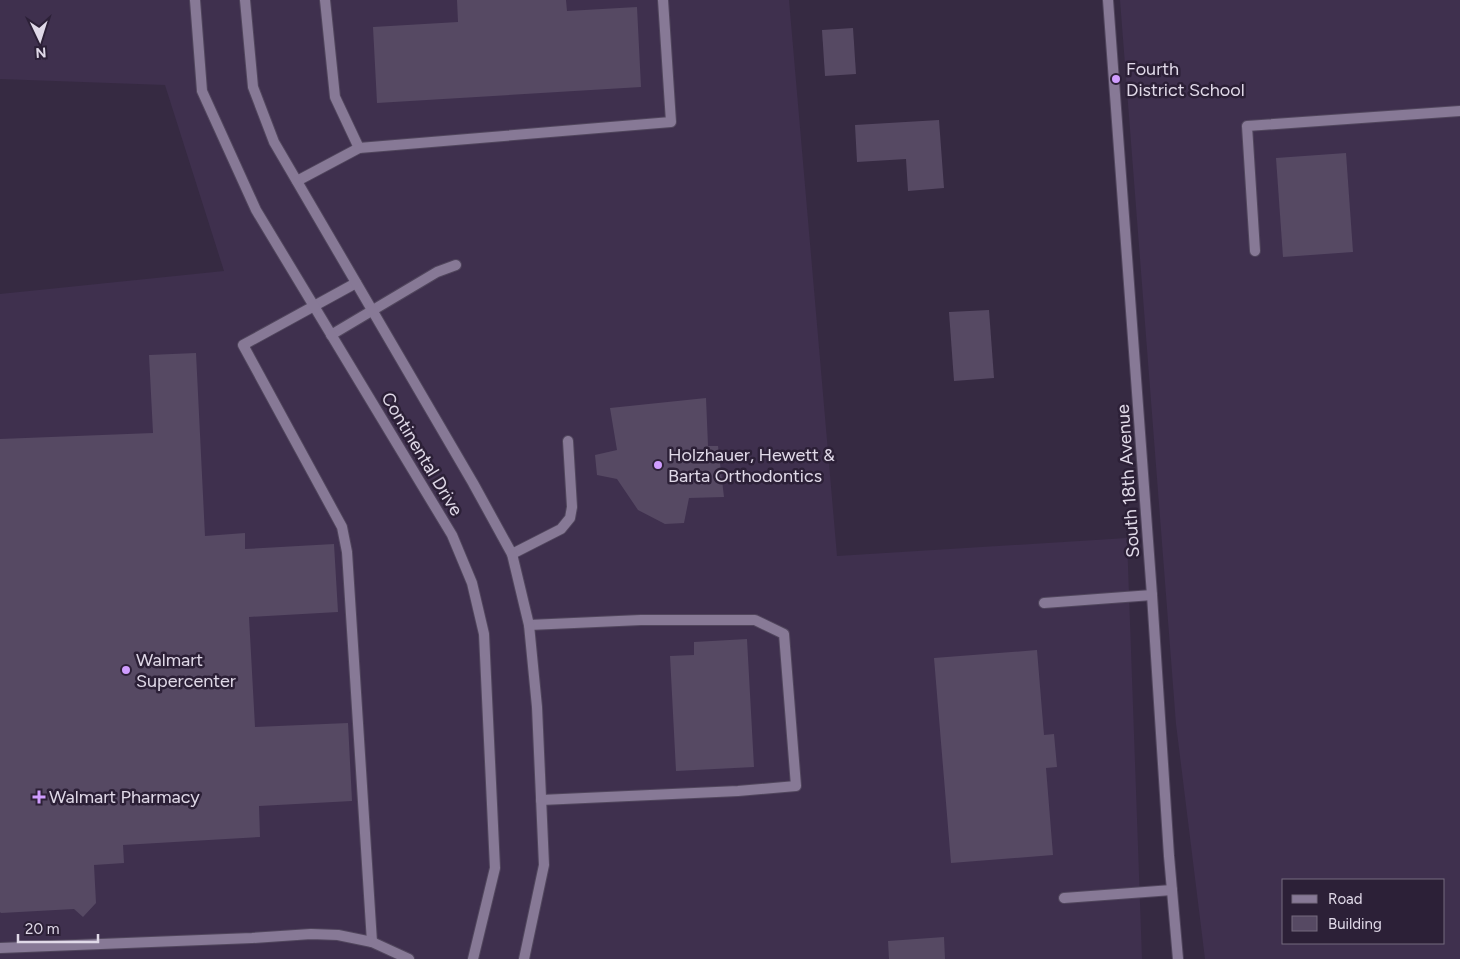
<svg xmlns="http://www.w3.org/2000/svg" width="1460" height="959" font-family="Figtree,sans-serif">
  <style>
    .built { fill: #3f304e; fill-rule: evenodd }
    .building { fill: #564963 }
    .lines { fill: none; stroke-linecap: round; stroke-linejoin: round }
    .service-casing { stroke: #51465d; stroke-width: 12 }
    .minor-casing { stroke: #51465d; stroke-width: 12 }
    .service { stroke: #877996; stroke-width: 10 }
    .minor { stroke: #877996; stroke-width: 10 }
    .poi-dot { fill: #d09dff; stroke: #2c2037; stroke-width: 2 }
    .labels { text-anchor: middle; stroke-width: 5; stroke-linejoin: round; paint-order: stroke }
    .poi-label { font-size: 18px; fill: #e0d9e8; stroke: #2c2037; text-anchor: start }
    .street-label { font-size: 18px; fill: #e0d9e8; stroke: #2c2037 }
  </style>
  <rect width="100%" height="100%" fill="#362a42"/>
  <g class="built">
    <path d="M0,0H789L837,556L1127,538L1142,959H0V294L224,271L165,85L0,79Z"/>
    <path d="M1120,0H1460V959H1205L1176,724ZM1284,880H1444V943H1284Z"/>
  </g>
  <g class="building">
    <path d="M457,0H566L567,11L637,7L641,87L377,103L373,27L458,22Z"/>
    <path d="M853,28L856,74L825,76L822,30Z"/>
    <path d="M939,120L944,188L908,191L906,159L857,162L855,125Z"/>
    <path d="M1346,153L1353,252L1283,257L1276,158Z"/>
    <path d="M989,310L994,378L954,381L949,312Z"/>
    <path d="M196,353L205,536L245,533V549L334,544L338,612L249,617L255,727L348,723L352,801L259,806L260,837L123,845L124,863L94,865L96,903L83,917L74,909L1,913L0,912V439L153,433L149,355Z"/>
    <path d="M706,398L708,446H718L724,497L689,498L684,523L665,524L638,510L617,479L597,475L595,455L617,450L610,408Z"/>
    <path d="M747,639L754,767L676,771L670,656L694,655V642Z"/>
    <path d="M1037,650L1044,735L1054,734L1057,767L1046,768L1053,855L951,863L934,658Z"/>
    <path d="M944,937L945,959H889L888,941Z"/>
  </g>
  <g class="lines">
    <g class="service-casing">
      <g id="service">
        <path d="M325,0L335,97L359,148"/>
        <path d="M297,181L359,148L671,122L663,0"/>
        <path d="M1255,251L1247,126L1460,111"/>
        <path d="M356,283L243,345L342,527L347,552L372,942"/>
        <path d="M331,335L437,272L456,265"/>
        <path d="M512,554L561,529L570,518L572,507L568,441"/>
        <path d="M1044,603L1152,595"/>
        <path d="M529,625L641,620H755L784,634L796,786L738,791L541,800"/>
        <path d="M1064,898L1172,890"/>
        <path d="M0,948L252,938L311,934L338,935L372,942L409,959"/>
      </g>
    </g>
    <g class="minor-casing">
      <g id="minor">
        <path d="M195,0L202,91L256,210L452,535L472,583L484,634L495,868L473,959"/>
        <path d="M245,0L253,87L274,142L473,483L512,554L529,625L537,707L544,865L524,959"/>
        <path d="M1108,0L1152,595L1169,856L1178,959"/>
      </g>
    </g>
    <use href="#service" class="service"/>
    <use href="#minor" class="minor"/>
  </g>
  <g class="poi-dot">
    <circle cx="1116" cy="79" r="5"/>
    <circle cx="658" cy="465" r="5"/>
    <circle cx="126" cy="670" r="5"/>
    <path d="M36.5 789.5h5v5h5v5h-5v5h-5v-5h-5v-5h5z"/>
  </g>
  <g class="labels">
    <g class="poi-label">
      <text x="1126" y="75">Fourth<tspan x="1126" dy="21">District School</tspan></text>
      <text x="668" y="461">Holzhauer, Hewett &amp;<tspan x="668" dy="21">Barta Orthodontics</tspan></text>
      <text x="136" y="666">Walmart<tspan x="136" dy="21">Supercenter</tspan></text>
      <text x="49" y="803">Walmart Pharmacy</text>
    </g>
    <g class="street-label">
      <text transform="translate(422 454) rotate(59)" y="6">Continental Drive</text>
      <text transform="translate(1128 481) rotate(-94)" y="6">South 18th Avenue</text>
    </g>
  </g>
  <rect x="1282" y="879" width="162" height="65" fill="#2c2037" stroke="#746a7e"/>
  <rect x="1292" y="895" width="25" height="8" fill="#877996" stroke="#746a7e"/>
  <text x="1328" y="904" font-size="15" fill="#e0d9e8">Road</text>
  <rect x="1292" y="916" width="25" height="15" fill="#564963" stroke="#746a7e"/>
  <text x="1328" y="929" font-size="15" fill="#e0d9e8">Building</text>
  <g transform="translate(40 40) rotate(176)" stroke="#2c2037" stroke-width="4" paint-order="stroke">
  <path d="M0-4L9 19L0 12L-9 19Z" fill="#e0d9e8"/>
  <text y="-8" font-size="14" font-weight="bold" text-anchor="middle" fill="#e0d9e8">N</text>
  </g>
  <path d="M18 934v8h80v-8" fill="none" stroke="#e0d9e8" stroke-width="2.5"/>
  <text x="25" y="934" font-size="15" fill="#e0d9e8" stroke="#2c2037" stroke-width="4" paint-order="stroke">20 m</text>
</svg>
